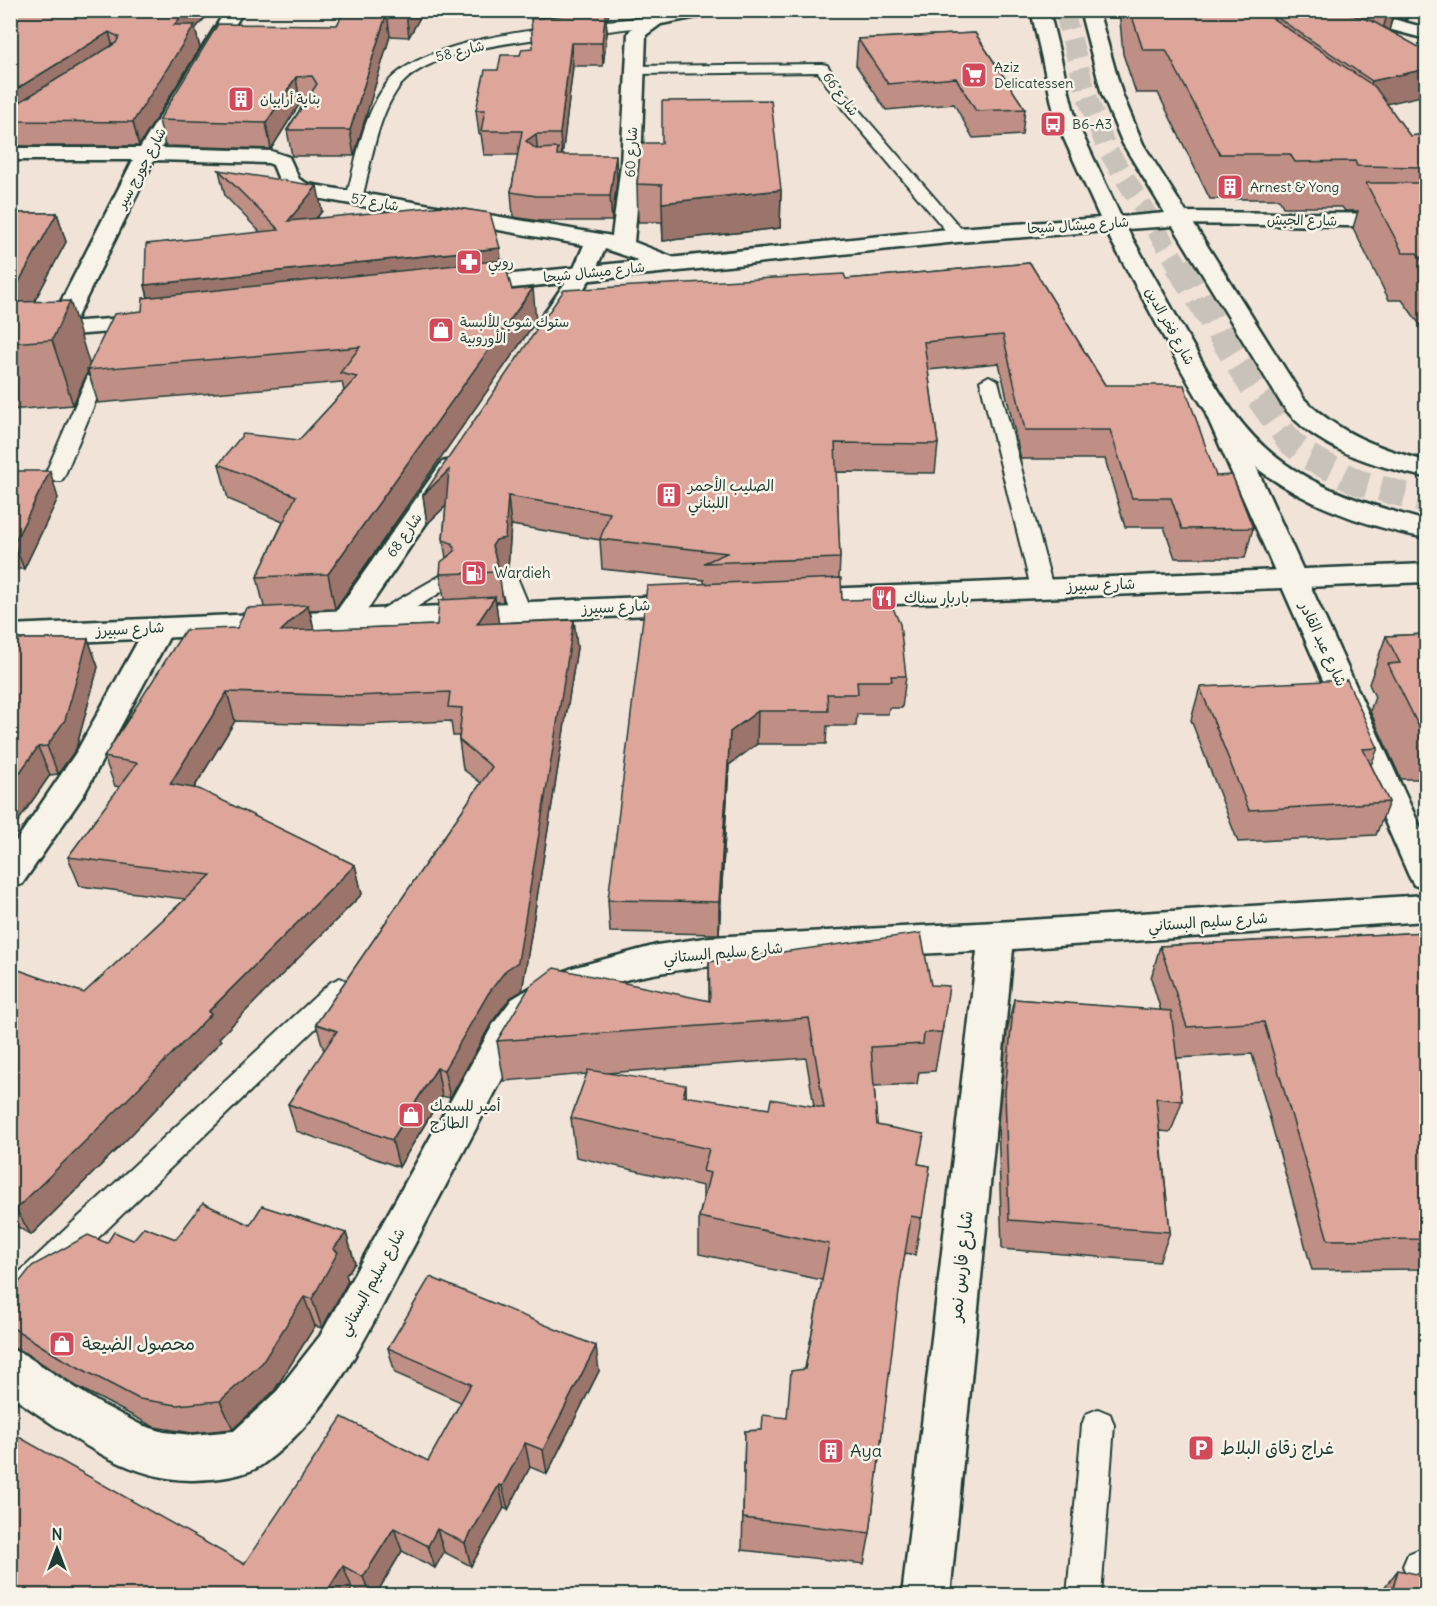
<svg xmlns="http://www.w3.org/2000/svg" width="1437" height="1606" font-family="Delius,'Playpen Sans Arabic',sans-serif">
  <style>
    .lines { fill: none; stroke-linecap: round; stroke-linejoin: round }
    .motorway-tunnel-far1 { stroke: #c8c2b8; stroke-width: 20; stroke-dasharray: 20 10; stroke-linecap: butt }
    .motorway-tunnel { stroke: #c8c2b8; stroke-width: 26; stroke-dasharray: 26 13; stroke-linecap: butt }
    .service-casing { stroke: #1f3d34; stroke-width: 4 }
    .minor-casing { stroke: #1f3d34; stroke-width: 5 }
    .tertiary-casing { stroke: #1f3d34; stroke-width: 5 }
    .secondary-casing { stroke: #1f3d34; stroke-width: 5 }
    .service { fill: #f7f3e8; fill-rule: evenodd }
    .minor { fill: #f7f3e8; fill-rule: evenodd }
    .tertiary { fill: #f7f3e8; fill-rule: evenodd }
    .secondary { fill: #f7f3e8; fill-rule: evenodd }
    .wall { fill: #bf8e85; stroke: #1f3d34; stroke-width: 1.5; fill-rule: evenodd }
    .shaded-wall { fill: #9b746c; stroke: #1f3d34; stroke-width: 1.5 }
    .building { fill: #dea59b; stroke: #1f3d34; stroke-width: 1.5 }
    .labels { text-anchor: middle; stroke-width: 5; stroke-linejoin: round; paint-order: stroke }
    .far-street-label { font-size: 14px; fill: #1f3d34; stroke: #f7f3e8 }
    .far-poi-label { font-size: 14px; fill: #1f3d34; stroke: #f7f3e8; text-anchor: start }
    .poi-label { font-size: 15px; fill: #1f3d34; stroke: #f7f3e8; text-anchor: start }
    .street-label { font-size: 15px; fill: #1f3d34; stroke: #f7f3e8 }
    .near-street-label { font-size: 18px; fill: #1f3d34; stroke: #f7f3e8 }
    .near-poi-label { font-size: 18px; fill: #1f3d34; stroke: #f7f3e8; text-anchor: start }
  </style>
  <rect width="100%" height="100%" fill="#f2e3d9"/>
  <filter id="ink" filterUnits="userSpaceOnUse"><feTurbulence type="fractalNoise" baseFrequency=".0167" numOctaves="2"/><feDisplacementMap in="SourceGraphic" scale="12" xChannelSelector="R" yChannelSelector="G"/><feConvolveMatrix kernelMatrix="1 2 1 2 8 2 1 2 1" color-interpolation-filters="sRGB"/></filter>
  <g filter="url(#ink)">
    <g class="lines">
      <g class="motorway-tunnel-far1">
        <path d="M1064,10L1087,96L1106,147L1179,267"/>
        <path d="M1269,10L1300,21"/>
      </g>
      <path class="motorway-tunnel" d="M1178,265L1259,398L1290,442L1309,457L1357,482L1426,501"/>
      <g class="service-casing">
        <g id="service">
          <path d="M655,16L660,17V23C599,38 433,35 397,90C376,121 371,164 362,199L354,204L346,199C356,162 362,118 385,86C423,32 591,24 655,16Z"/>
          <path d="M822,64L827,65L852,102L964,232L966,235L964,238H952L842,108L818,72L634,74L627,70L634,66Z"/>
          <path d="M105,352L114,357L64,477L61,481H47L44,477L96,357Z"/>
          <path d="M989,376L998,381L1053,588L1049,593H1035L1031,588L980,381Z"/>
          <path d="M507,570L514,572L517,577L531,611L528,616H512L509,611L497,577L500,572Z"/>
          <path d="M447,572L454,574L457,579L454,584L391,623H375L372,618L375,613Z"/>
          <path d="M340,978L349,982L353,989L349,996L21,1312L10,1316V1281L331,982Z"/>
          <path d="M1098,1409L1110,1414L1114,1425L1101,1596H1067L1082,1425L1086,1414Z"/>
          <path d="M1420,1549L1426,1550V1584L1408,1578L1403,1566L1408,1554Z"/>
        </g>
      </g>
      <g class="minor-casing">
        <g id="minor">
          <path d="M226,10H244L161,148L271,151L289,157L299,179L308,184L612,236L621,164L628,33C647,6 688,10 717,10L708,15L661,24L646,35L641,164L634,242L675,258L678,263L675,268L667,270L605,249L594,273L559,326L555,331L547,333L539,331L535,326L572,273L584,245L294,194L282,187L273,165L268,163L154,160L70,331L67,336L58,338L49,336L46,331L133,160H10V148H140Z"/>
          <path d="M1329,10H1360L1426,28V39L1332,14Z"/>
          <path d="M1178,212L1426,214V227L1170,224L1167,219L1170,214Z"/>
          <path d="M451,460L460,462L464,468L356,626L346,628L336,626L331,619L336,612L442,462Z"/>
          <path d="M159,618L169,621L174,628L84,794L22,884L10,888V850L77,751L149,621Z"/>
          <path d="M1426,895V921L1013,949L950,1596H902L977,951C923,954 870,956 817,959C738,964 601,966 539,1019C532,1025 526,1037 520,1045C484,1113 448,1181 412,1249C371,1325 335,1412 263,1464C245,1477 216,1479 193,1480C126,1481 63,1431 10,1395V1349L25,1355L99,1403L141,1425L164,1432L192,1435L234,1431L277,1391L320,1336L494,1023L512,999L540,982L572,968L657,945L711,937L996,922Z"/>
        </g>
      </g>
      <g class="tertiary-casing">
        <path id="tertiary" d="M1219,406L1228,409L1232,414L1426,840V889L1414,885L1409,876L1206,414L1210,409Z"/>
      </g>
      <g class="secondary-casing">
        <g id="secondary">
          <path d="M1031,10H1049L1076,121L1121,217L1165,213L1123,144L1102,94L1080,10H1098L1122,94L1143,144L1304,399C1338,433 1380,449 1426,461V477C1376,467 1312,448 1281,403L1173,226L1127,229C1145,261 1164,293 1181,325C1210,375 1235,429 1284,463C1326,493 1377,507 1426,521V538C1363,526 1292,501 1244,457C1207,422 1185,376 1161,332C1143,298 1124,265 1106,231L958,242L466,293L458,291L454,286L458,281L466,279L958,228L1100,218L1056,121Z"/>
          <path d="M153,316L161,318L165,323L161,328L10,340V326Z"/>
          <path d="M1426,564V582L799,608L789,606L784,599L789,592L799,590Z"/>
          <path d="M690,595L700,597L705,604L700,611L690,613L10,645V625Z"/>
        </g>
      </g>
      <use href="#service" class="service"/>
      <use href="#minor" class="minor"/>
      <use href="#tertiary" class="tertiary"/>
      <use href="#secondary" class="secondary"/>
    </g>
    <g class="wall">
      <path d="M10,10H212L195,29L200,48L139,146H24L10,145Z"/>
      <path d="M345,10H424L409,37L390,36L354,156H292L287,130L304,103H300L271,149L165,146L159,120L337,25Z"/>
      <path d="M531,10L608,19H606L607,33L603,66H573L562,155L617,180L612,221H539L513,217L511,192L518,155H484L481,134H479L476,110L498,70L520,55L533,48Z"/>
      <path d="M1119,10H1239L1246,15L1271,18L1272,14L1279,10H1419L1405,20L1393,17L1389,30L1387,104L1410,136L1426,134V333L1402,300H1389L1353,228L1358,211H1345L1342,207H1283L1279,199H1210L1158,93H1136L1123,54Z"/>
      <path d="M975,33L1025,109L1022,135L973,138L954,104L886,110L856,65L858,39Z"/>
      <path d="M641,143L781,190L780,228L663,241L662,222H638L637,184Z"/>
      <path d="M219,170L322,211L316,219L501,260L512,290L536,321L335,609L310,610L314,630L437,625L444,599L440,574L446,558L443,540L446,506L427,524L423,495L846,279L1030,263L1105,385L1216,476L1253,528L1245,558H1175L1164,527H1125L1105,459H1021L999,363L928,370L938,444L935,473L836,472L840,558L839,578L842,600L906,676L902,708H889L888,714H857L856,726H827L826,744H757L729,765L719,934L610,932L608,900L704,584V580L602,569L600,540L511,525L508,568L499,570L503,602H496L498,623L574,620L577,648L522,991L510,998L492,1022L450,1098L442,1096L399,1167L296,1131L288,1104L324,1051L316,1024L481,783L463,769L459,740V736H453L451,721L361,725L235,721L194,788L355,865L362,894L219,1038L221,1041L131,1135L31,1235L10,1222V967L84,993L185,899L80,886L68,857L120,787L115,786L104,757L237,628L264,607L257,577L283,522L228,499L219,464L299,440L344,391L342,382L98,403L88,371L73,405L10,410V213H57L66,242L34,302L89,365L142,311L148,298L145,285L260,232L225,196Z"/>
      <path d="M10,471L58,498L24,569H10Z"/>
      <path d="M1426,634V779H1401L1370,711L1375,697L1369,684L1386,636Z"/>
      <path d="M10,639H88L98,667L76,749L58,774L50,775L10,833Z"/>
      <path d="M1200,687L1378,748L1371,765L1389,802L1376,835L1238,842L1191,720Z"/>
      <path d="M1426,932V1269L1312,1270L1252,1054L1177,1058L1182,1101L1171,1132L1160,1131L1170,1232L1159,1262L1002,1249L998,1123L1007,1031L1014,999L1161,1011L1151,978L1160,946Z"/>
      <path d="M709,962L931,985L943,1026L935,1071L919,1072L917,1084L874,1086L877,1125L919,1164L930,1166L915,1255L905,1253L898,1293L870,1533L864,1564L742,1550L745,1431L762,1430L787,1418L805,1369L822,1280L699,1254V1217L703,1200V1186L576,1157L571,1118L587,1074L504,1081L497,1041L709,1001ZM806,1058L814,1106L769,1109L687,1097L607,1073Z"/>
      <path d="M250,1225L346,1233L355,1263L346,1275L348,1281L322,1328L315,1326L274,1391L233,1429L192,1433L154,1427L76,1386L26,1353L11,1347L10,1294L107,1243L133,1240L176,1239Z"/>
      <path d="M388,1348L599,1371L547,1474L530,1467L508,1510L504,1508L471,1566L444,1552L435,1568L402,1551L375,1596H366L352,1588L348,1596H10L244,1564L428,1461L461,1402L395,1373Z"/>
      <path d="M1398,1570L1391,1596H1378L1379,1594Z"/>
    </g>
    <g class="shaded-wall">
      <path d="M187,10H212L195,29L200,48L139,146L133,122L174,25Z"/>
      <path d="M407,10H424L409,37L406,13Z"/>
      <path d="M531,10H609L608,19H606L607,33L603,66L602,43L532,28Z"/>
      <path d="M1389,10H1394L1389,31L1381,37L1388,11Z"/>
      <path d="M1408,10H1419L1405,20Z"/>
      <path d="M387,12L390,36L354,156L350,130Z"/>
      <path d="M109,32L115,55L10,121V93Z"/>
      <path d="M571,43L573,66L562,158L560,134Z"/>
      <path d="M1426,69V95L1364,109L1372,81Z"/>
      <path d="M296,77L300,103L271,149L266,123Z"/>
      <path d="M536,134L538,159L526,141Z"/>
      <path d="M616,155L617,180L612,221L610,196Z"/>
      <path d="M317,186L322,211L293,247L288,221Z"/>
      <path d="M781,190L780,228L663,241L662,203Z"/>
      <path d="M57,213L66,242L25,319L15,289Z"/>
      <path d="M500,248L502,274L152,312L145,285Z"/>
      <path d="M533,288L536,321L335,609L328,574Z"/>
      <path d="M70,301L90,366L73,405L52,340Z"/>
      <path d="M449,470L453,499L427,524L423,495Z"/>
      <path d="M50,471L58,498L24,569L14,543Z"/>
      <path d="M508,496L511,525L508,568L499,570L492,546Z"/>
      <path d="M495,597L499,626L477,624Z"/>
      <path d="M308,605L315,634L281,631Z"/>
      <path d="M574,620L577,648L522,991L510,998L492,1022L450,1098L444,1070Z"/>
      <path d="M88,639L98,667L76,749L58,774L47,746Z"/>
      <path d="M227,692L235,721L179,812L170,784Z"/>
      <path d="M758,711L757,744L729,765L719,934V902L730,732Z"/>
      <path d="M38,747L50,775L10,833V786Z"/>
      <path d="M355,865L362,894L219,1038L221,1041L131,1135L31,1235L16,1209L208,1012Z"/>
      <path d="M437,1068L442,1096L399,1167L392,1140Z"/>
      <path d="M686,1085L687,1125L683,1096Z"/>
      <path d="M346,1233L355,1263L346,1275L348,1281L322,1328L312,1299L333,1249Z"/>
      <path d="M304,1297L315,1326L274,1391L233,1429L220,1401Z"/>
      <path d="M596,1346L599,1371L547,1474L543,1450Z"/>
      <path d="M525,1443L530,1467L508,1510L502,1486Z"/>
      <path d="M499,1485L504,1508L471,1566L465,1543Z"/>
      <path d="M394,1528L402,1551L375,1596H371L363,1577Z"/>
      <path d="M437,1529L444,1552L435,1568L428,1546Z"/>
      <path d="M343,1566L352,1588L348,1596H324Z"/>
    </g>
    <g class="building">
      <path d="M10,10H187L174,25H195L133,122L10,121V108L116,43L119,37L109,32L10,93Z"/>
      <path d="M345,10H407L406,13L387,12L350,130H287L317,84L312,76L296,77L266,123L159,120L218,24L337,25Z"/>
      <path d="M606,10L602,43H571L560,134H536L526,141L536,149L558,148L557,155H616L610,196H536L511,192L522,131H481L485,110H476L485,70H498L501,55H520L522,49L533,48L531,19Z"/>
      <path d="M1130,10H1239L1246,15L1255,10H1260L1375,87L1410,136L1426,134V167L1357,166L1355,161L1295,162L1290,154H1220L1166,50H1143Z"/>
      <path d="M1279,10H1335L1372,21L1426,51V69L1372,81L1272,14Z"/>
      <path d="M975,33L1025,109L976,111L956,78L888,84L858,39Z"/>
      <path d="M771,100L781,190L662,203V185L637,184L641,143H662V101Z"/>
      <path d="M219,170L317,186L288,221L443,206L490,213L500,248L145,285L146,244L279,230Z"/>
      <path d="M1366,183H1426V265L1417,253H1403Z"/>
      <path d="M10,213H57L15,289H10Z"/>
      <path d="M504,260L512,290L533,288L328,574L257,577L296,496L219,464L243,434L299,440L357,377L340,373L360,347L87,370L114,314L142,311L143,298Z"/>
      <path d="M1030,263L1105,385H1184L1216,476L1232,475L1253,528L1182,529L1171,498H1132L1110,430H1025L1003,335L924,342L938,444L835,443L840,558L704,563L727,553L600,539L610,513L508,496L505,538L496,540L492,546L500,572L440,574L441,562L455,551L452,543L443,540L449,470L423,495L564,290L844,274L846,279Z"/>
      <path d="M70,301L52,340L10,343V302Z"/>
      <path d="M10,471H50L14,543H10Z"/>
      <path d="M841,578L842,600L889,599L900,624L906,676H891L892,681H857L858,694H827L828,711H758L730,732L719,902L608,900L647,586Z"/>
      <path d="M495,597L477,624L574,620L518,962L506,970L488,994L444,1070L437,1068L392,1140L288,1104L337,1031L316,1024L492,767L459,740L462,708L448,707L450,692L355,696L227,692L170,784L199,789L355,865L208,1012L211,1014L119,1108L16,1209L10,1205V967L84,993L211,875L68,857L137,763L104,757L185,630L237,628L246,608L308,605L281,631L437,625L439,600Z"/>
      <path d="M1426,634V731H1421L1388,664L1400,663L1386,636Z"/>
      <path d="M10,639H88L65,720L47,746L38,747L10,786Z"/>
      <path d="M1347,680L1378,748L1363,749L1389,802L1249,810L1200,687Z"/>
      <path d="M1426,932V1239L1328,1240L1264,1022L1187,1027L1160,946Z"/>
      <path d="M921,933L931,985L949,986L942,1032L924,1033L923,1044L871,1047L877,1125L924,1134L918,1164L930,1166L922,1218L911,1216L900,1284L870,1533L743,1518L745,1431L762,1430L763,1415L787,1418L791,1371L805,1369L829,1244L699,1217L710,1173L703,1171L709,1149L571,1118L588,1070L686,1085L683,1096L769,1109L771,1099L824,1108L809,1018L497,1041L530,986L554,968L710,1001L709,962Z"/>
      <path d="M1014,999L1171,1011L1182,1101L1156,1098L1170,1232L1009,1220L1005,1092Z"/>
      <path d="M203,1203L250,1225L262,1206L346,1233L333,1249L338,1252L312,1299L304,1297L262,1363L220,1401L177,1405L139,1399L59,1357L10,1326V1294L32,1266L88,1235L107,1243L114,1232L133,1240L144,1227L176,1239Z"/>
      <path d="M430,1277L596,1346L543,1450L525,1443L502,1486L499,1485L465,1543L437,1529L428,1546L394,1528L363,1577L343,1566L324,1596H10V1432L244,1564L342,1417L428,1461L471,1384L388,1348Z"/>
      <path d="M1398,1570L1426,1576V1596H1391Z"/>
    </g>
  </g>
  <defs>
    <g id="supermarket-square" transform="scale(1.35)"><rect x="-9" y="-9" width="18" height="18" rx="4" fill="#d1495b" stroke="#f7f3e8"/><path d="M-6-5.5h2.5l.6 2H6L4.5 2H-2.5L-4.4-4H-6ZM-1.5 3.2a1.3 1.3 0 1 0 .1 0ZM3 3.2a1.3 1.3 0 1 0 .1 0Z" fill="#fff"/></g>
    <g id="building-square" transform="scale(1.35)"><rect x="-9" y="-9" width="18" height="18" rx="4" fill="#d1495b" stroke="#f7f3e8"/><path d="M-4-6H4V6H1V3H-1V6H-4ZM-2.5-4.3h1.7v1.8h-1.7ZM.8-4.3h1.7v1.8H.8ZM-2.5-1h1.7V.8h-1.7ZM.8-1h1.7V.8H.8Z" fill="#fff"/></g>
    <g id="bus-square" transform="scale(1.35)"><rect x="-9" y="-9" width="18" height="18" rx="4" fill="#d1495b" stroke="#f7f3e8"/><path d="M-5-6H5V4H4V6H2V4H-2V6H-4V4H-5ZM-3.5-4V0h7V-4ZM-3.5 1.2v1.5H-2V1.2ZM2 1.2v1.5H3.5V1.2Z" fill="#fff"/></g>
    <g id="pharmacy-square" transform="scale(1.35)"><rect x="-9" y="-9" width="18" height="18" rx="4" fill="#d1495b" stroke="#f7f3e8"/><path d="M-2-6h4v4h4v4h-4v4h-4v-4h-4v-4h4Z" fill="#fff"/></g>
    <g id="shop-square" transform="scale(1.35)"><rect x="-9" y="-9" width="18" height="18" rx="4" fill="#d1495b" stroke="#f7f3e8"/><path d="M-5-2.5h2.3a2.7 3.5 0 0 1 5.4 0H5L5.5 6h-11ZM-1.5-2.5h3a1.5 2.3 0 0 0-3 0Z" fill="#fff"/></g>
    <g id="fuel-square" transform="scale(1.35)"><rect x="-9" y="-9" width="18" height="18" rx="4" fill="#d1495b" stroke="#f7f3e8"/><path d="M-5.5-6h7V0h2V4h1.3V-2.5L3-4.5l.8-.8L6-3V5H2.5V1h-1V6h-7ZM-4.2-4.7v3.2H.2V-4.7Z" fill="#fff"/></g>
    <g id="restaurant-square" transform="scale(1.35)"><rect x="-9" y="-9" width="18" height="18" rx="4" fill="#d1495b" stroke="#f7f3e8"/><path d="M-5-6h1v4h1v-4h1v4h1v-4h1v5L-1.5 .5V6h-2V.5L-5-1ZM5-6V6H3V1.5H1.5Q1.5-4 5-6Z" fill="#fff"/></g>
    <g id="parking-square" transform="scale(1.35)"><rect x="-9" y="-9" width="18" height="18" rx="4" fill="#d1495b" stroke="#f7f3e8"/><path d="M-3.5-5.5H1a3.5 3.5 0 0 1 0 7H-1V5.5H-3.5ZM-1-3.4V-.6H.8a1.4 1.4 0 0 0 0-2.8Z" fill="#fff"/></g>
  </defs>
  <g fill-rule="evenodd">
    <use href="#supermarket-square" x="974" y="75"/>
    <use href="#building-square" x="241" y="99"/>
    <use href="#bus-square" x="1053" y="124"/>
    <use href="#building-square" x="1230" y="187"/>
    <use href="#pharmacy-square" x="469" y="262"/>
    <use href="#shop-square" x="441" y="330"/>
    <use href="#building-square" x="669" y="495"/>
    <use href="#fuel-square" x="474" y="573"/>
    <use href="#restaurant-square" x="884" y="598"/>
    <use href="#shop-square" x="411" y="1115"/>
    <use href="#shop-square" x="62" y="1344"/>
    <use href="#parking-square" x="1201" y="1448"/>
    <use href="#building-square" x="831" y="1451"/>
  </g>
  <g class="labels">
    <g class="far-street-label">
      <text transform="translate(460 51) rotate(-14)" y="5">شارع 58</text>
      <text transform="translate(841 94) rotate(54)" y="5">شارع 66</text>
      <text transform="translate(631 152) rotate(-87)" y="5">شارع 60</text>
      <text transform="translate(141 168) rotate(-62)" y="5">شارع جورج سير</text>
      <text transform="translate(375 202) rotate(10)" y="5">شارع 57</text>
      <text transform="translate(1302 220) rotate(1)" y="5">شارع الجيش</text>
      <text transform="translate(1078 225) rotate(-4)" y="5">شارع ميشال شيحا</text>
      <text transform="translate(594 272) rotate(-6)" y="5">شارع ميشال شيحا</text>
      <text transform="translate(1170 326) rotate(61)" y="5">شارع فخر الدين</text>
      <text transform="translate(404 535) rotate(-55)" y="5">شارع 68</text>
    </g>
    <g class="far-poi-label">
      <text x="994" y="72">Aziz<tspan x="994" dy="16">Delicatessen</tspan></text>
      <text x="260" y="104">بناية أرابيان</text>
      <text x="1072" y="129">B6-A3</text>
      <text x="1250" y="192">Arnest &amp; Yong</text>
      <text x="488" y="267">روبي</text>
      <text x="460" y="327">ستوك شوب للألبسة<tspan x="460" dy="16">الأوروبية</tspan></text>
    </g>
    <g class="poi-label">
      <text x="688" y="491">الصليب الأحمر<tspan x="688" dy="17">اللبناني</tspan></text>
      <text x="494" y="578">Wardieh</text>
      <text x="904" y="603">باربار سناك</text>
      <text x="430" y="1111">أمير للسمك<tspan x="430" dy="17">الطازج</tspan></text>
    </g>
    <g class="street-label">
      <text transform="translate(1101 585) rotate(-2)" y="5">شارع سبيرز</text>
      <text transform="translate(616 607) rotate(-3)" y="5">شارع سبيرز</text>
      <text transform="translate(130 629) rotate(-3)" y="5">شارع سبيرز</text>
      <text transform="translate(1323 644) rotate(65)" y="5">شارع عبد القادر</text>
      <text transform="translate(1208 922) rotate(-4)" y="5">شارع سليم البستاني</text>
      <text transform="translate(723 953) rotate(-5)" y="5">شارع سليم البستاني</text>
      <text transform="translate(372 1282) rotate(-61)" y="5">شارع سليم البستاني</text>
    </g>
    <g class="near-street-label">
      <text transform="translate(961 1266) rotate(-84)" y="6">شارع فارس نمر</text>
    </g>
    <g class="near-poi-label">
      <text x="82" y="1350">محصول الضيعة</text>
      <text x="1220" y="1454">غراج زقاق البلاط</text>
      <text x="850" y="1457">Aya</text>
    </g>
  </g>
  <rect width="1437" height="1606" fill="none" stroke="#f7f3e8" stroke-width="36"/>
  <rect x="18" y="18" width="1401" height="1570" fill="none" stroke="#1f3d34" stroke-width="2" filter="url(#ink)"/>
  <g transform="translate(57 1549)" stroke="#f7f3e8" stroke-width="4.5" paint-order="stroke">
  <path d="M0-4.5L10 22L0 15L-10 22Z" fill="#1f3d34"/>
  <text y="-9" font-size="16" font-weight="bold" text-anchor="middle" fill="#1f3d34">N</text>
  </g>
</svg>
